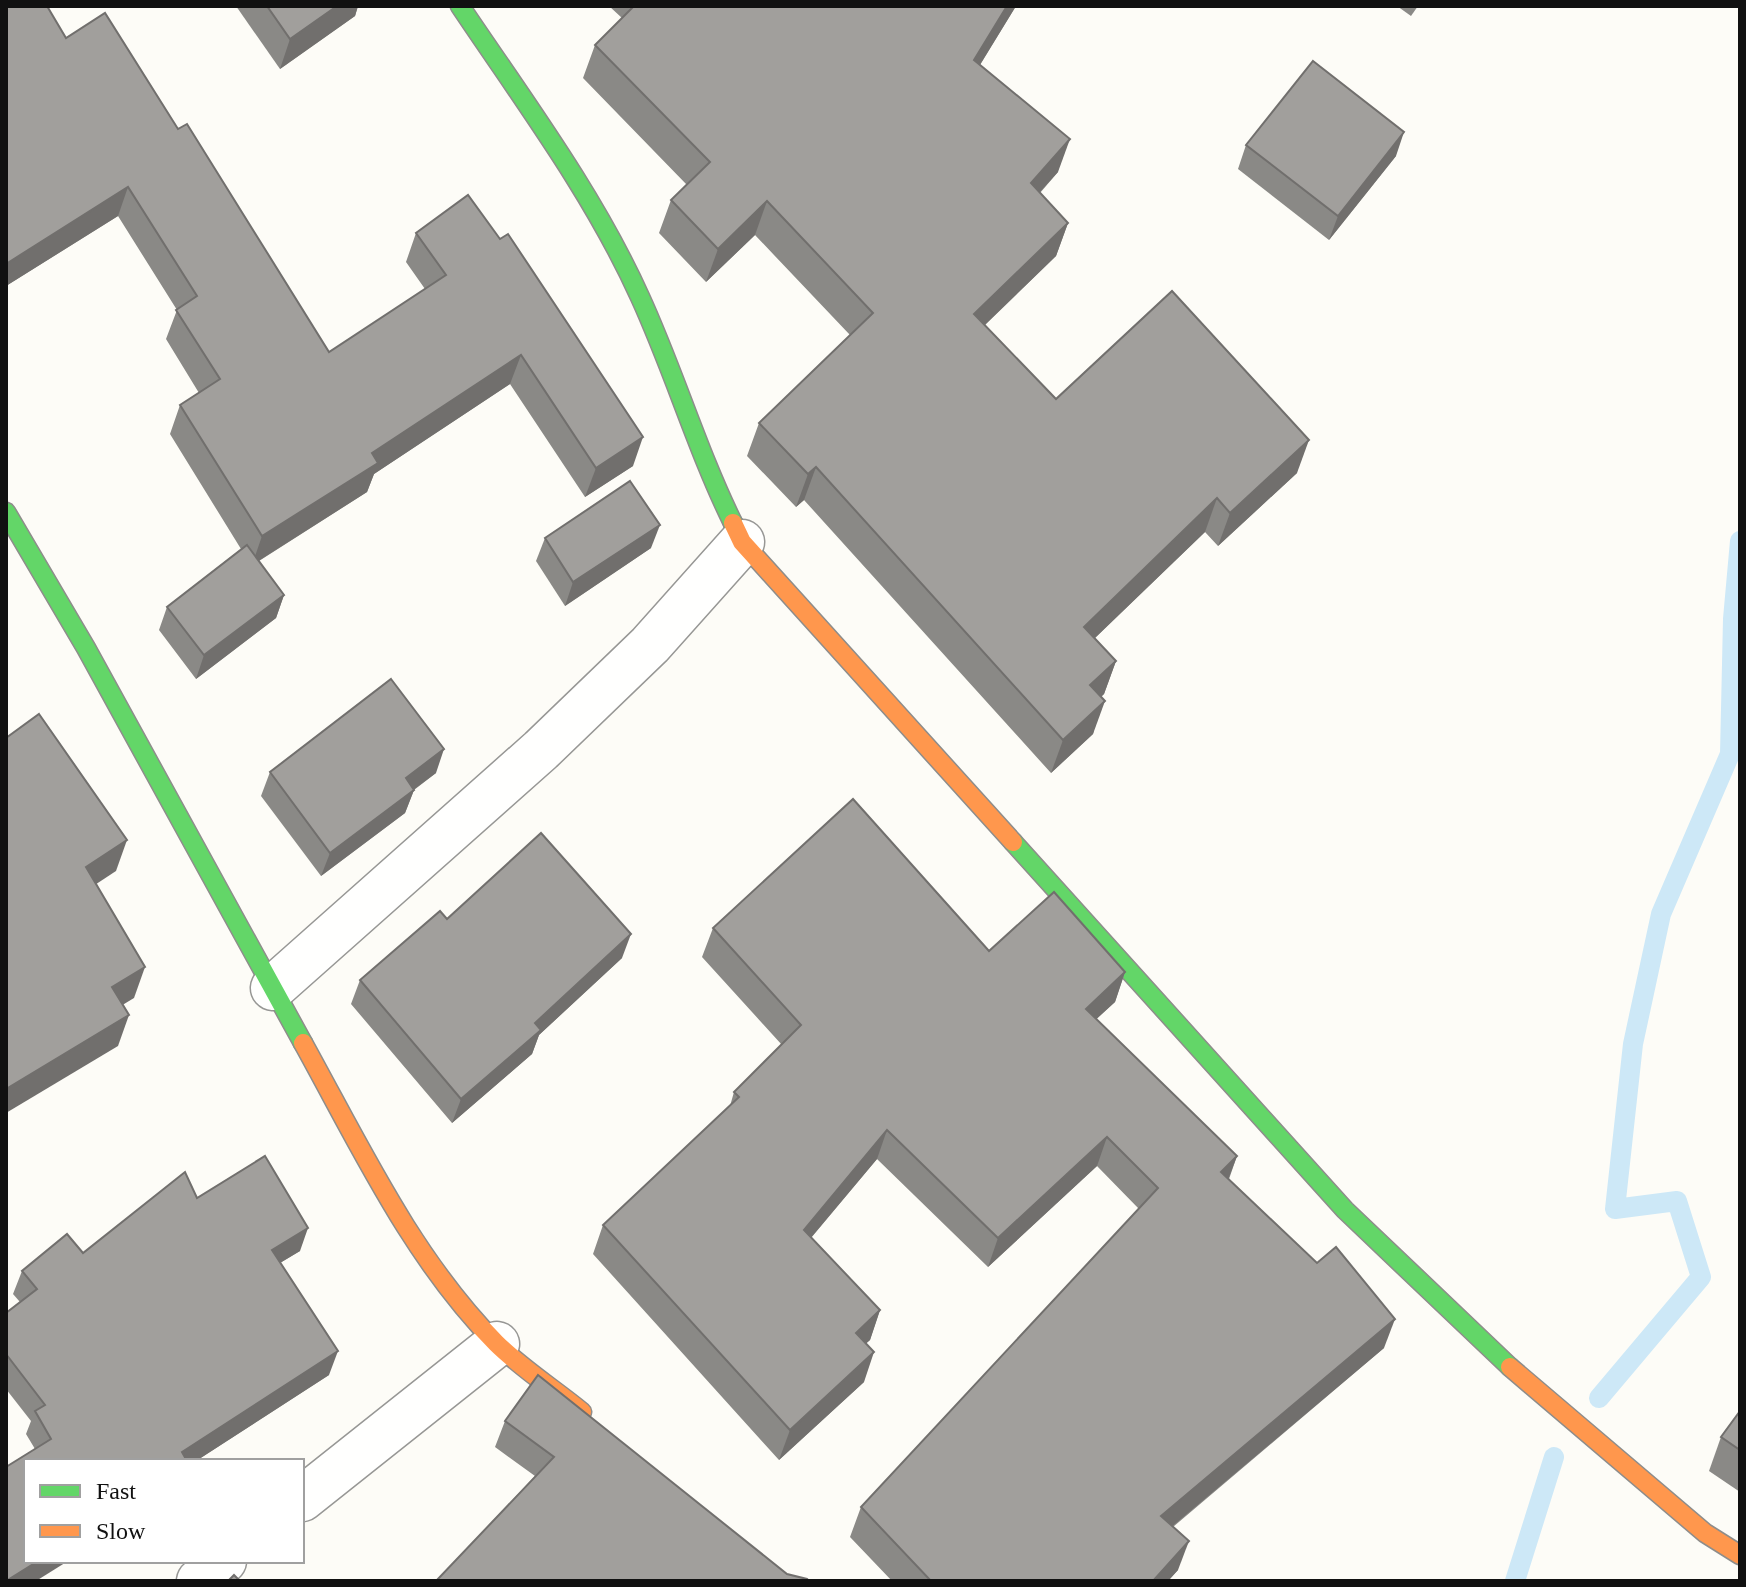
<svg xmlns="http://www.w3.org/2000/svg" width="1746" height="1587" font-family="'Times New Roman',serif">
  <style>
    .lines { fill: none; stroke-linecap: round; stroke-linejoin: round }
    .stream { stroke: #cde8f7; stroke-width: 20 }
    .street-casing { stroke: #979795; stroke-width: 47 }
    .fast-casing { stroke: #8e8d8b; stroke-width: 21 }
    .slow-casing { stroke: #8e8d8b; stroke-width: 21 }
    .street { stroke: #fffffe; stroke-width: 44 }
    .fast { stroke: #63d668; stroke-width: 18 }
    .slow { stroke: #ff974d; stroke-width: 18 }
    .wall { fill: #8a8986 }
    .shaded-wall { fill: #716f6d }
    .building { fill: #a19f9c; stroke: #716f6d; stroke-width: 2 }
  </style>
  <rect width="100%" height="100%" fill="#fdfcf7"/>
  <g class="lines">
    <g class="stream">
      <path d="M1599,1398L1701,1277L1677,1201L1615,1209L1633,1044L1661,914L1730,754L1733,619L1740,541"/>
      <path d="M1515,1581L1554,1457"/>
    </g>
    <g class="street-casing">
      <g id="street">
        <path d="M273,988L541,750L650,645L742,542"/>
        <path d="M302,1499L497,1344"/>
        <path d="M199,1581L224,1561"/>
      </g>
    </g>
    <g class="fast-casing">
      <g id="fast">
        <path d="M460,6C523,100 593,193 640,297C674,371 697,450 733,523"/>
        <path d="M6,512L86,648L303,1043"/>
        <path d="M1013,842L1345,1210L1510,1367"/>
      </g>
    </g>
    <g class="slow-casing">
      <g id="slow">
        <path d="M733,523L742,542L1013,842"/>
        <path d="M303,1043C360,1146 412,1258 496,1343C521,1368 554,1389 582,1412"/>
        <path d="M1510,1367L1705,1533L1740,1555"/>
      </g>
    </g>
    <use href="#street" class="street"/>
    <use href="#fast" class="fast"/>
    <use href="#slow" class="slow"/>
  </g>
  <g class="wall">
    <path d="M6,6L66,38L178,129L329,352L425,289L406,262L416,233L633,466L585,497L510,384L374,474L367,492L259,561L284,595L276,618L196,679L159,630L167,607L241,549L170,434L180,405L199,393L166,339L177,310L118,216L6,286Z"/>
    <path d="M236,6H358L355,16L280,69Z"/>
    <path d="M609,6H1016L980,65L1058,172L1040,193L1068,223L1056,256L985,325L1056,399L1297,473L1218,546L1205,532L1095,638L1116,661L1104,694L1101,697L1093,734L1051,773L804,500L796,507L747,456L759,423L850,335L755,235L706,282L659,233L671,200L687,185L583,78L595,45L622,18Z"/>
    <path d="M1397,6H1418L1411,16Z"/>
    <path d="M1246,145L1396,156L1329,240L1238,169Z"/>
    <path d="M545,538L651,548L565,606L536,561Z"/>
    <path d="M270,772L436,773L414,790L405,813L321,876L261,796Z"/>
    <path d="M447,919L622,958L539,1035L532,1054L452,1123L351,1004L360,980Z"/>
    <path d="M713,928L989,951L1125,972L1115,1002L1096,1019L1237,1156L1229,1179L1384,1348L1173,1527L1178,1570L1168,1581H892L850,1537L861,1507L1139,1209L1097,1166L988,1267L877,1159L811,1238L880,1310L870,1340L866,1343L864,1382L779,1460L593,1254L603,1225L730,1106L734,1092L782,1045L702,957Z"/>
    <path d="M197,1198L300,1251L280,1263L329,1375L196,1461H26L35,1449L26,1434L31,1421L6,1389V1313L20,1302L13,1294L22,1271L83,1253Z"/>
    <path d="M1740,1411V1492L1709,1471L1721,1437Z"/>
    <path d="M505,1421L787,1574L436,1581L535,1476L495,1447Z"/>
  </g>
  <g class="shaded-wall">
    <path d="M337,6H358L355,16L280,69L290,39Z"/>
    <path d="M1007,6H1016L962,94L974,60Z"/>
    <path d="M1404,132L1396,156L1329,240L1338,216Z"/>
    <path d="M1070,139L1058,172L1018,216L1031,183Z"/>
    <path d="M128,187L118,216L6,286V264Z"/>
    <path d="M767,201L755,235L706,282L718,249Z"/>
    <path d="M1068,223L1056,256L962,347L974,314Z"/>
    <path d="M521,355L510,384L374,474L367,492L252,565L262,536L372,453Z"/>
    <path d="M643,437L633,466L585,497L596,468Z"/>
    <path d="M1309,440L1297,473L1218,546L1230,513Z"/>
    <path d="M816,467L804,500L796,507L808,474Z"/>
    <path d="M1217,498L1205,532L1072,660L1084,627Z"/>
    <path d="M660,525L651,548L565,606L573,582Z"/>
    <path d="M284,595L276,618L196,679L204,655Z"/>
    <path d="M1116,661L1104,694L1077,718L1090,685Z"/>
    <path d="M1105,701L1093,734L1051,773L1063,740Z"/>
    <path d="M444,749L436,773L397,802L406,778Z"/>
    <path d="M414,790L405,813L321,876L330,853Z"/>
    <path d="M127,840L116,871L75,898L86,867Z"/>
    <path d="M631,934L622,958L539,1035L532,1054L452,1123L461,1099L535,1023Z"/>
    <path d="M145,967L134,998L101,1018L112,987Z"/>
    <path d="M1125,972L1115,1002L1076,1038L1086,1009Z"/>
    <path d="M129,1015L118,1046L6,1113V1089Z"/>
    <path d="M887,1130L877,1159L793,1259L804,1230Z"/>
    <path d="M1107,1137L1097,1166L988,1267L998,1238Z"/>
    <path d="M1237,1156L1226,1185L1221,1172Z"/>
    <path d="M308,1228L300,1251L263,1273L272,1250Z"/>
    <path d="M880,1310L870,1340L846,1362L856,1333Z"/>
    <path d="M1395,1319L1384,1348L1150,1545L1161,1516Z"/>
    <path d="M338,1351L329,1375L196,1461H179L182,1452Z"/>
    <path d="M874,1352L864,1382L779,1460L790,1430Z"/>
    <path d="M1189,1541L1178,1570L1168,1581H1153Z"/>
    <path d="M38,1561H68L36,1581H6Z"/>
  </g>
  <g class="building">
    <path d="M6,6H47L66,38L105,13L178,129L187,124L329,352L446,275L416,233L468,195L500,239L508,234L643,437L596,468L521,355L372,453L378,463L262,536L180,405L220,379L176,310L197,296L128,187L6,264Z"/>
    <path d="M267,6H337L290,39Z"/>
    <path d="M634,6H1007L974,60L1070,139L1031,183L1068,223L974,314L1056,399L1172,291L1309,440L1230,513L1217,498L1084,627L1116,661L1090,685L1105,701L1063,740L816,467L808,474L759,423L873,313L767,201L718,249L671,200L710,162L595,45Z"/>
    <path d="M1313,61L1404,132L1338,216L1246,145Z"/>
    <path d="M630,481L660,525L573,582L545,538Z"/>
    <path d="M247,545L284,595L204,655L167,607Z"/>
    <path d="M391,679L444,749L406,778L414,790L330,853L270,772Z"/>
    <path d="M39,714L127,840L86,867L145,967L112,987L129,1015L6,1089V738Z"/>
    <path d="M853,799L989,951L1054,892L1125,972L1086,1009L1237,1156L1221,1172L1317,1263L1336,1247L1395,1319L1161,1516L1189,1541L1153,1581H931L861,1507L1158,1188L1107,1137L998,1238L887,1130L804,1230L880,1310L856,1333L874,1352L790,1430L603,1225L739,1097L734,1092L801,1025L713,928Z"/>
    <path d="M541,833L631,934L535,1023L541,1030L461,1099L360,980L440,911L447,919Z"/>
    <path d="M265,1156L308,1228L272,1250L338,1351L182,1452L187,1461H26V1561H38L6,1581V1467L51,1439L35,1411L45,1405L6,1354V1313L37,1289L22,1271L67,1234L83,1253L185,1172L197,1198Z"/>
    <path d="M538,1375L787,1574L807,1579L809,1581H436L554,1457L505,1421Z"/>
    <path d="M1740,1411V1450L1721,1437Z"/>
    <path d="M234,1575L240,1581H228Z"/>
  </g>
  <rect width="1746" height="1587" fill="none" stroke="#111111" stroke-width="16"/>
  <rect x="24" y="1459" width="280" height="104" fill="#ffffff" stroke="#a0a0a0" stroke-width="2"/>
  <rect x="40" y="1485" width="40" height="12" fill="#63d668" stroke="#a0a0a0" stroke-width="2"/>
  <text x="96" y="1499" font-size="24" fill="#111111">Fast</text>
  <rect x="40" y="1525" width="40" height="12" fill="#ff974d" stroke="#a0a0a0" stroke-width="2"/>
  <text x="96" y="1539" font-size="24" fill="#111111">Slow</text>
</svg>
